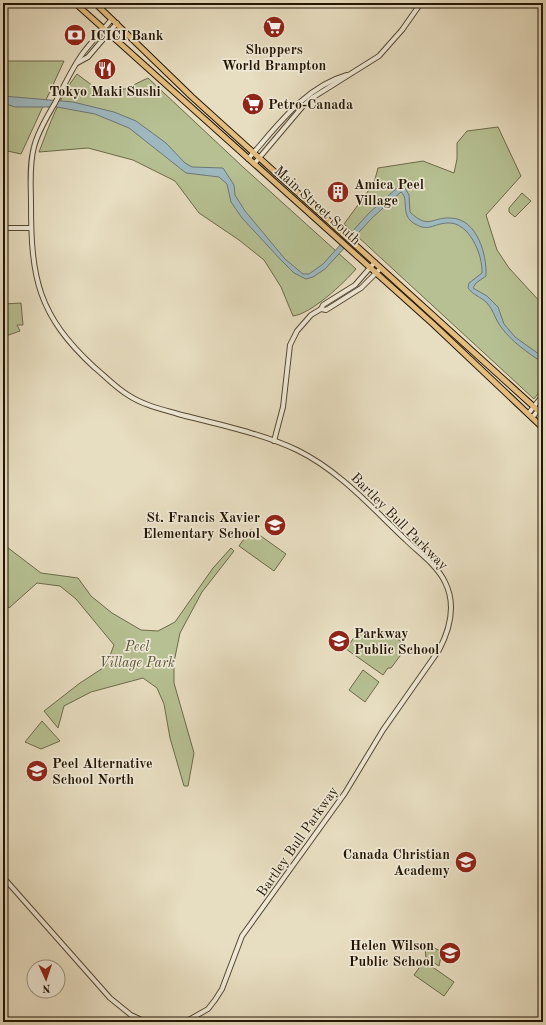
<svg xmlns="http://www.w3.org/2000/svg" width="546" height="1025" font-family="'Old Standard TT',serif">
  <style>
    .green { fill: #b6c092; stroke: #6c6a4a }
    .water { fill: #9eb8bf; stroke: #6d7774 }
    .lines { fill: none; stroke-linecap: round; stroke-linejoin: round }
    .tertiary-casing { stroke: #544732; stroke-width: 6 }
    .primary-casing { stroke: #231503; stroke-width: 7 }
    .tertiary { stroke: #efe9d6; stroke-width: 4 }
    .primary { stroke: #e4be80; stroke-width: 5 }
    .labels { text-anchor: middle; stroke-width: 3.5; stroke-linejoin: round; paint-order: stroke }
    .poi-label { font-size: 14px; font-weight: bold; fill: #231503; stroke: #efe9d6; text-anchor: start }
    .street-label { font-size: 14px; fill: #231503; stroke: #efe9d6 }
    .park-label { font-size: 14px; font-style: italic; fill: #565135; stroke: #efe9d6 }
  </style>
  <rect width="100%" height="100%" fill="#e7ddc0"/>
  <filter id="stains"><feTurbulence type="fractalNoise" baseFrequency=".005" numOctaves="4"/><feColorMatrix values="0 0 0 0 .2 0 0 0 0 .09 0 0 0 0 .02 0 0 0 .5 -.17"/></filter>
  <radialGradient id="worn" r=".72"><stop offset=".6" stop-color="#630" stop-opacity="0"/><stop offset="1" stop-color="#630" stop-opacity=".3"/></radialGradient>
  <g class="green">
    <path d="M3,61H64L21,154L3,150Z"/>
    <path d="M77,74L97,89H125L148,78L243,167L356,269C344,283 311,314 293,316L281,287L264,260L239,240L199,213L175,181L133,160L88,148L39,152C49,126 59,97 77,74Z"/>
    <path d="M498,127L521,176L486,215L497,250L509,268L543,305V387L534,399L344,224L374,183L378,168L423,161L454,173L457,159V143L467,131Z"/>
    <path d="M522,193L531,201L515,217L509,212V208Z"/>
    <path d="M21,303L23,325H17L20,331L3,337V304Z"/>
    <path d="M251,529L286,554L274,571L239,546Z"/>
    <path d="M3,544L41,573L78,578L91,596L112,613L141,630L158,631L175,622L213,568L231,548L234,551L202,592L180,633L174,662V683L194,753L188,786H184L170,738L164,704L157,688L143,678L91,692L64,706L58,728L44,711L80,683L106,666L114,645L76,599L60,586L37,583L9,608L3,600Z"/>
    <path d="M360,629L374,638L384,630L405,644L406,648L391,668H388L383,675L346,649Z"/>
    <path d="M363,670L379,682L365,702L349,690Z"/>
    <path d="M42,721L60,741L41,749L25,742Z"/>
    <path d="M429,945L442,952L439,966L426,958L425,948Z"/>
    <path d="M424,961L454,982L444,996L414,975Z"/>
  </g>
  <path class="water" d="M3,96L73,102L114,112L136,121L166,143L185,163L192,167L223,168L234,185L235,195L245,211L285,259L303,274H309L323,264L368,214L398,187L405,188L409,195L410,212C429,230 431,217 451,218C477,219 487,254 486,276L476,283L473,288L487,296L498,307L504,324L515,337L543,357V363C527,352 512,342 501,327C495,319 494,311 487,303C481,297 473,295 468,288L469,283L482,273C483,255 469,221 447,223C432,224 429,232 415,224C399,215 410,199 401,192L372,218L325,269L313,277L306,279L294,273L281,260L242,218L231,202L227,184L219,177L186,173L129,128L95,114L57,107H15L3,103Z"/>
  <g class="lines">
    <g class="tertiary-casing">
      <g id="tertiary">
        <path d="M112,19C103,30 92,41 83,53C72,68 64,86 55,103C47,117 38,131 34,147C29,165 31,186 31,204C31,279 38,315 94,367C105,376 116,388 128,395C143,405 161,409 178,414C216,424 261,433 297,450C340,471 372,508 406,540C419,553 437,565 445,582C456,604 450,629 439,650L383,730L345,793L242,936L222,989L215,1000L208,1009L185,1022"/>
        <path d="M77,63L88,57L117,23"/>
        <path d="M248,159C276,128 304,87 347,75"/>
        <path d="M254,164L303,106L312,98L379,56L402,30L421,3"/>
        <path d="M3,228H31"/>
        <path d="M321,309L326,310L361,288L381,268"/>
        <path d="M528,414L543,395"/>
        <path d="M532,418L543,404"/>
        <path d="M274,441L283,407L290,345L297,331L311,315L321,309L323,305L355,285L375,262"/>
        <path d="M3,877L110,998L131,1015L146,1022"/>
      </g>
    </g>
    <g class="primary-casing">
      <g id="primary">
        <path d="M75,3L433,324L543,428"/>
        <path d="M95,3L192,97L543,415"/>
      </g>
    </g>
    <use href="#tertiary" class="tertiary"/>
    <use href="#primary" class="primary"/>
  </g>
  <defs>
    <g id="supermarket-disc" transform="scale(1.15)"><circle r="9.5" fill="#8f2418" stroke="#efe9d6"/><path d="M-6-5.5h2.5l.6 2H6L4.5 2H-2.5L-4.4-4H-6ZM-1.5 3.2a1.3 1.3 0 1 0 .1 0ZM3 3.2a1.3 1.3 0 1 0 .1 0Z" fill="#fff"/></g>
    <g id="bank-disc" transform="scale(1.15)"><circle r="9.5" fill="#8f2418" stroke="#efe9d6"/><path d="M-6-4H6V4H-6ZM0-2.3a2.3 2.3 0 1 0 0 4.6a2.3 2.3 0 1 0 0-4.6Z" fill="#fff"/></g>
    <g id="restaurant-disc" transform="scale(1.15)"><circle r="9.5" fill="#8f2418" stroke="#efe9d6"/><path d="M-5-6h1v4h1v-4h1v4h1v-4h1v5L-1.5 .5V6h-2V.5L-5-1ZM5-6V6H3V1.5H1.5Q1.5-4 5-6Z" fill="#fff"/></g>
    <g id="building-disc" transform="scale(1.15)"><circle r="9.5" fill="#8f2418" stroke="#efe9d6"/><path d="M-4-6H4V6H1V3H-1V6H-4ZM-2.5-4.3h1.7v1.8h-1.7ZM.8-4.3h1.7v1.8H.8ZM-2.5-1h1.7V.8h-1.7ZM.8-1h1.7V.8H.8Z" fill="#fff"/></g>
    <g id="school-disc" transform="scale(1.15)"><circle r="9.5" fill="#8f2418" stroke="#efe9d6"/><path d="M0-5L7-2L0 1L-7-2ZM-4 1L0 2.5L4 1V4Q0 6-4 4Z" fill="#fff"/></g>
  </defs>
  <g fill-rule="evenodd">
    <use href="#supermarket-disc" x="274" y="27"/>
    <use href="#bank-disc" x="75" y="35"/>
    <use href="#restaurant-disc" x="105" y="69"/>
    <use href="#supermarket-disc" x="253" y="104"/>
    <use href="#building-disc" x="338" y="192"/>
    <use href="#school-disc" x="275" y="525"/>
    <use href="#school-disc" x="339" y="641"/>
    <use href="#school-disc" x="37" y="771"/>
    <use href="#school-disc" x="466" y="862"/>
    <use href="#school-disc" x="450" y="953"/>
  </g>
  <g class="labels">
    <g class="poi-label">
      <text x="90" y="40">ICICI Bank</text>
      <text x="274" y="54" text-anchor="middle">Shoppers<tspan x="274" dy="16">World Brampton</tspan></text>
      <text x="105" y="96" text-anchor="middle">Tokyo Maki Sushi</text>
      <text x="268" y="109">Petro-Canada</text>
      <text x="354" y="189">Amica Peel<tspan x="354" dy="16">Village</tspan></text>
      <text x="260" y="522" text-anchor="end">St. Francis Xavier<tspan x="260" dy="16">Elementary School</tspan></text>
      <text x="354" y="638">Parkway<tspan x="354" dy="16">Public School</tspan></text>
      <text x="52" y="768">Peel Alternative<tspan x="52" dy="16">School North</tspan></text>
      <text x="450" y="859" text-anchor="end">Canada Christian<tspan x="450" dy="16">Academy</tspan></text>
      <text x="434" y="950" text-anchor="end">Helen Wilson<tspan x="434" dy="16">Public School</tspan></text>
    </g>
    <g class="street-label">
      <text transform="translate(318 205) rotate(42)" y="5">Main Street South</text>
      <text transform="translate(400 521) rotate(45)" y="5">Bartley Bull Parkway</text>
      <text transform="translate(297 841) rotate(-55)" y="5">Bartley Bull Parkway</text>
    </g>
    <g class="park-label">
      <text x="137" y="651">Peel<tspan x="137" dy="16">Village Park</tspan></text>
    </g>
  </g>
  <rect width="546" height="1025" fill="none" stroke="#e7ddc0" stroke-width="16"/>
  <rect x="4" y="4" width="538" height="1017" fill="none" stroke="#231503" stroke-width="2"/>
  <rect x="8" y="8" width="530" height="1009" fill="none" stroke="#231503"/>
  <g transform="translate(46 979) rotate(177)"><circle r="19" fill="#efe9d6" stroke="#9d9482"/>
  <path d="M0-3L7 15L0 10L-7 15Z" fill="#8f2418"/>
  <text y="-6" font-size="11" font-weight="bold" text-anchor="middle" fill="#231503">N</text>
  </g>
  <rect width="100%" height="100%" filter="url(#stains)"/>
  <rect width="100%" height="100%" fill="url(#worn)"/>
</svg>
